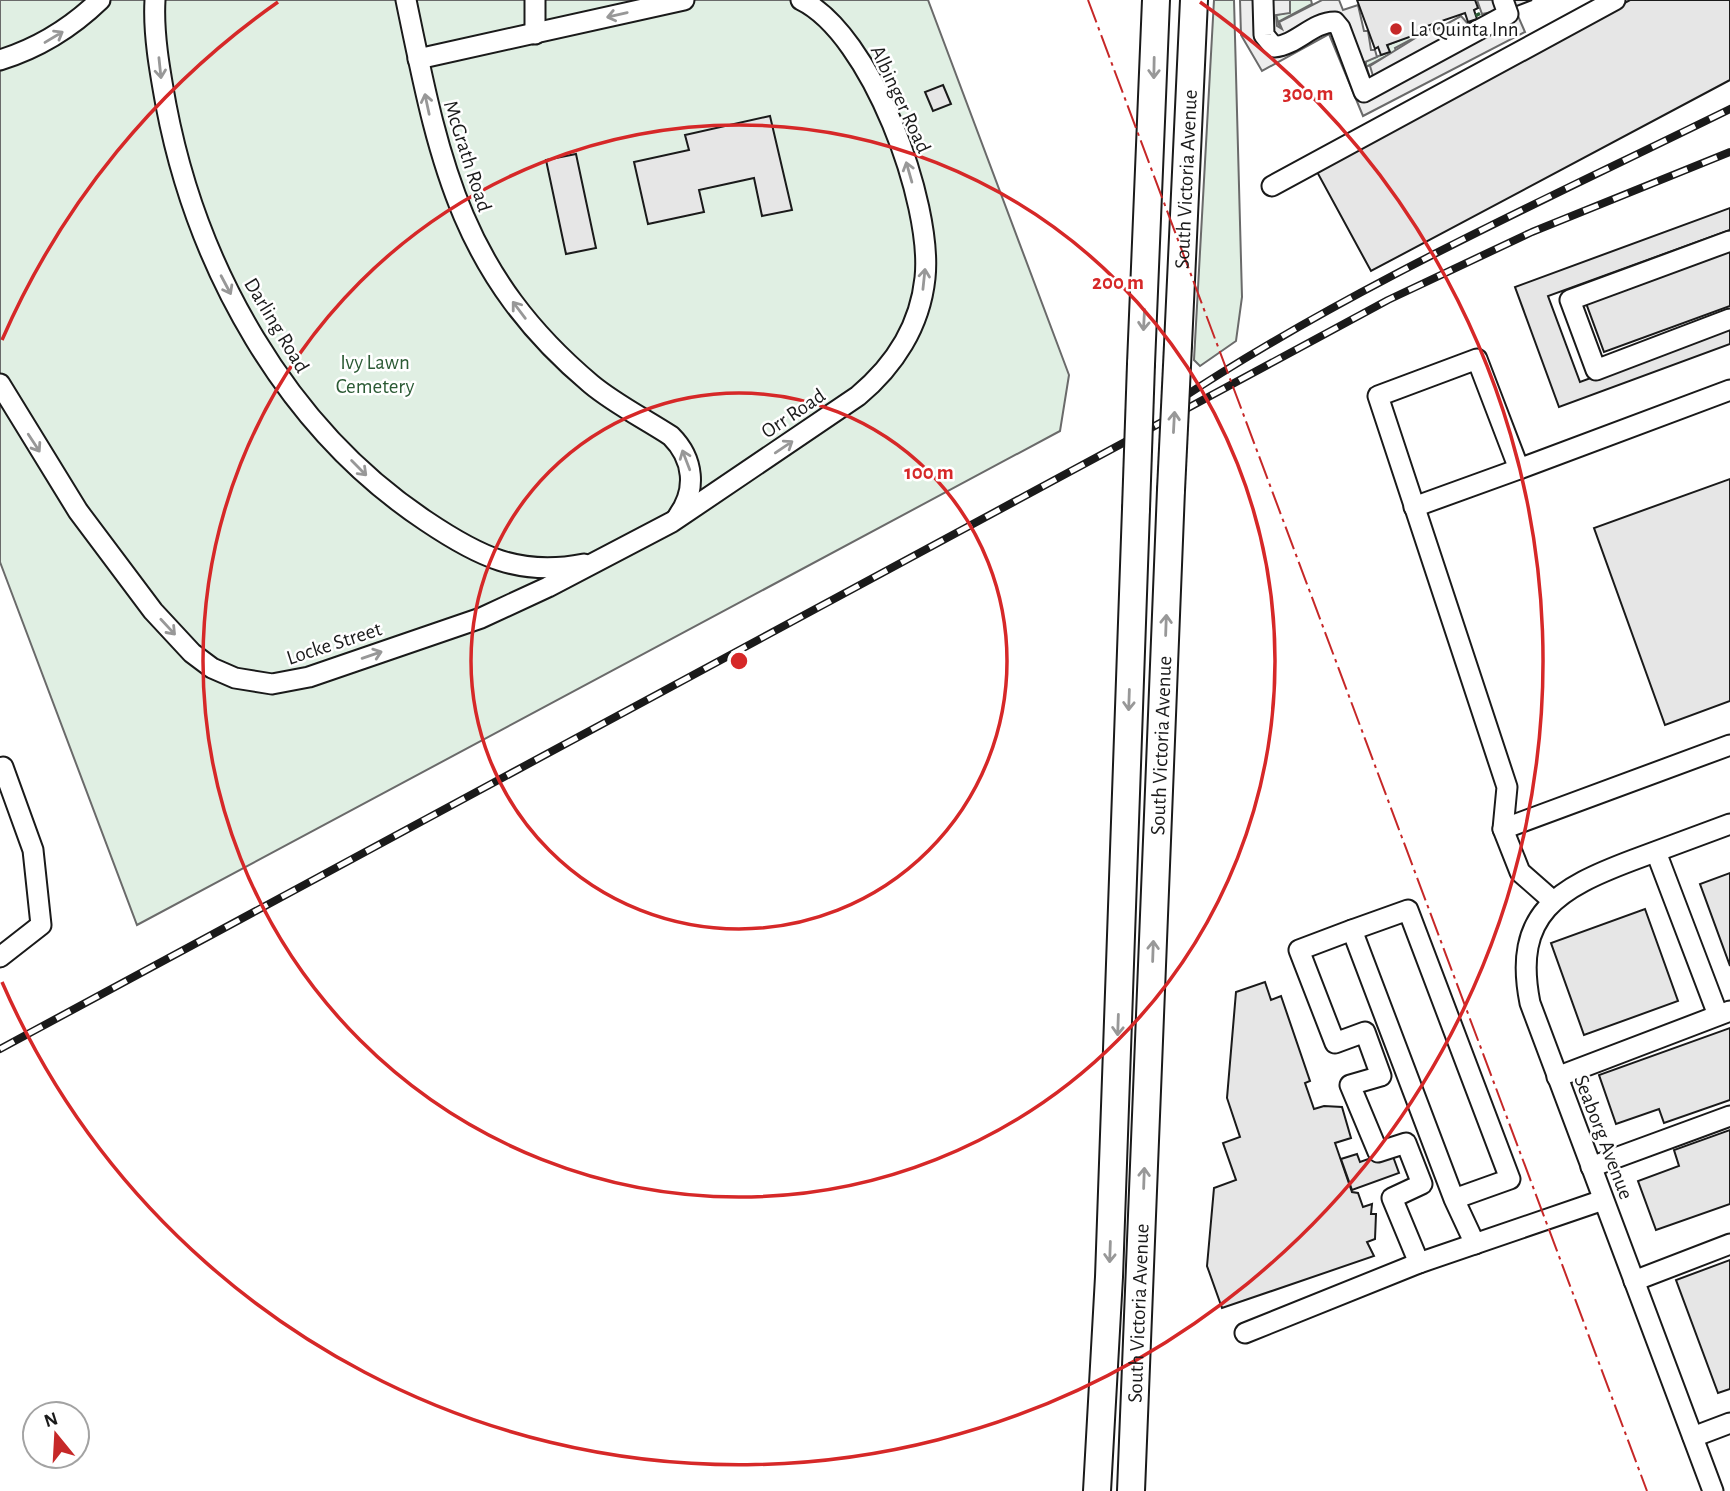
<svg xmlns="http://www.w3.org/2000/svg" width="1730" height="1491" font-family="'Alegreya Sans',sans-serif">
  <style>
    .green { fill: #e0efe3; stroke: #6a6a6a; stroke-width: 2 }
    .parking { fill: #ededed; stroke: #6a6a6a; stroke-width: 2 }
    .building { fill: #e6e6e6; stroke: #1a1a1a; stroke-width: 2 }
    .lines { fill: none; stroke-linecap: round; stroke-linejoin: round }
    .minor-casing { stroke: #1a1a1a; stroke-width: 23 }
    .major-casing { stroke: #1a1a1a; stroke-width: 30 }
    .minor { stroke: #fff; stroke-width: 19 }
    .major { stroke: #fff; stroke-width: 26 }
    .rail-casing { stroke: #1a1a1a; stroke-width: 8 }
    .rail { stroke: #fff; stroke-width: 5; stroke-dasharray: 16; stroke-linecap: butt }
    .major-bridge-casing { stroke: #1a1a1a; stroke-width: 30; stroke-linecap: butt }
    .major-bridge { stroke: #fff; stroke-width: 26 }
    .hedge { stroke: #2b5a34; stroke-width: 5; stroke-dasharray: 3.5 5; stroke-linecap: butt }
    .power { stroke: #c62828; stroke-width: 2; stroke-dasharray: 24 5 3.5 5; stroke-linecap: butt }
    .oneway { stroke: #989898 }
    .ring { fill: none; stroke: #d62828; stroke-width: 3.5 }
    .poi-dot { fill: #c62828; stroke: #fff; stroke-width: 2.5 }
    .labels { text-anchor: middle; stroke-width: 5; stroke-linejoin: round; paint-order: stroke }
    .poi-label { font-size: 21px; fill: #1a1a1a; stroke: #fff; text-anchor: start }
    .street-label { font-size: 21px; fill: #1a1a1a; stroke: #fff }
    .park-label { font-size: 21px; fill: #2b5a34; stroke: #fff }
    .centre { fill: #d62828; stroke: #fff; stroke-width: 3.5 }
    .ring-label { font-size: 21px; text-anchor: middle; font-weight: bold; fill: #d62828; stroke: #fff; stroke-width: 5; stroke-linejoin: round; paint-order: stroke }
  </style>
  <rect width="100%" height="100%" fill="#fff"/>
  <g class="green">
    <path d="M0,0H928L1069,375L1060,431L137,925L0,562Z"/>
    <path d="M1214,0H1234L1242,297L1236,341L1200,366L1194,360Z"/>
    <path d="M1290,0H1311L1312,4L1280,21L1283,28H1280L1276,15L1290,12Z"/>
    <path d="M1413,35L1414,38L1395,48L1396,51L1366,67V61L1389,52L1387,45Z"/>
  </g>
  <path class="parking" d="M1240,0H1290V13L1276,15L1277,26L1282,29L1279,22L1322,0H1339L1343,10L1358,5L1364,31H1368L1371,50H1375L1377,57L1365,62L1370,78L1373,76L1370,66L1430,29L1432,32L1461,16L1469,25L1492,12L1482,14L1477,0H1511L1525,32L1363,116L1329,34L1262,71L1241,35Z"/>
  <g class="building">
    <path d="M1357,0H1475L1478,8L1474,10L1477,19L1468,22L1465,13L1424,27L1426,31L1387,45L1390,52L1381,55L1378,47L1375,49Z"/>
    <path d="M1511,0H1532L1514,7Z"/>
    <path d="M1630,0H1730V80L1371,271L1316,170Z"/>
    <path d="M943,85L951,104L933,111L925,92Z"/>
    <path d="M770,116L792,210L762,216L754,178L699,190L704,212L648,224L634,162L689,150L685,135Z"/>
    <path d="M576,154L596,248L566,254L546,160Z"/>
    <path d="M1730,208V230L1548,296L1580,382L1730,327V344L1559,407L1515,287Z"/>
    <path d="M1730,250V306L1604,352L1586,303Z"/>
    <path d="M1730,479V701L1665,725L1594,528Z"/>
    <path d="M1730,873V966L1700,884Z"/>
    <path d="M1645,909L1678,1001L1584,1035L1551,943Z"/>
    <path d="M1265,982L1271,1000L1281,996L1310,1081L1305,1083L1314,1109L1324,1106L1342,1107L1351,1138L1335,1143L1352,1192L1358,1193L1363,1207L1372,1204L1371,1214H1376L1375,1239L1367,1242L1374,1256L1222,1308L1207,1266L1214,1188L1236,1180L1223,1143L1240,1137L1227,1098L1236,992Z"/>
    <path d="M1730,1028V1100L1664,1123L1659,1109L1616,1124L1599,1075Z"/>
    <path d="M1730,1130V1204L1656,1230L1638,1181L1679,1166L1674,1150Z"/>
    <path d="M1391,1151L1399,1173L1352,1190L1341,1159L1357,1154L1360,1162Z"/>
    <path d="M1730,1260V1389L1718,1393L1676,1280Z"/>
  </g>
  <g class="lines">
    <g class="minor-casing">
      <g id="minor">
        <path d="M155,0C153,34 160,72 166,105C197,268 286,428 426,521C478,556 519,577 584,564"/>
        <path d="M406,0C439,159 459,273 591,384C615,404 645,419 671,436C694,459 697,490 678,516"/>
        <path d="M535,0V34"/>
        <path d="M1263,0L1264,35L1274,47C1297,45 1312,22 1335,22L1340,28L1364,92L1508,14L1503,0"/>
        <path d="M418,59L684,0"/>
        <path d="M0,60C39,48 70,29 100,0"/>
        <path d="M1272,186L1615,0"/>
        <path d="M1730,241L1570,300L1596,370L1730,319"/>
        <path d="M0,384L78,511L153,611L192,653L212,668L235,678L272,684L309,677L481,618L548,587L672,522L858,396C894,366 920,326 925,278C933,203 871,34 801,0"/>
        <path d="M1414,507L1519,469"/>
        <path d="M1503,829L1730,745"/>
        <path d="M1656,852L1718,1015"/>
        <path d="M1553,901L1520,872L1503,829L1507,787L1378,396L1477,359L1519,469L1730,390"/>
        <path d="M1352,930L1299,950L1335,1043L1365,1032L1381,1076L1350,1085L1378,1152L1406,1143L1422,1184L1392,1198L1419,1263"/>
        <path d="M0,957L41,925L33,850L3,767"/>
        <path d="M1557,1077L1730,1011"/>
        <path d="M1591,1167L1730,1116"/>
        <path d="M1454,1199L1510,1179L1408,910L1352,930L1454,1199L1475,1244"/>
        <path d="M1634,1281L1730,1244"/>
        <path d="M1245,1333L1419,1263L1603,1200"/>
        <path d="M1693,1437L1730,1423"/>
        <path d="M1713,1491L1530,1003C1512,913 1559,888 1633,860C1666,848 1698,836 1730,824"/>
      </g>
    </g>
    <g class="major-casing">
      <g id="major">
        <path id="s1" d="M1178,345L1194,0"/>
        <path d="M1141,364L1156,0"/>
        <path d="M1097,1491L1109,1277L1136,509"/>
        <path id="s2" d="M1131,1491L1171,490"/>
      </g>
    </g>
    <use href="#minor" class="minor"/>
    <use href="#major" class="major"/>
    <g class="rail-casing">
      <g id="rail">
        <path d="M1173,404C1348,288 1541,202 1730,109"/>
        <path d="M0,1049L1388,300L1532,232L1730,152"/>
      </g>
    </g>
    <use href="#rail" class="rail"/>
    <g class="major-bridge-casing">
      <g id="major-bridge">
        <path d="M1171,490L1178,345"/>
        <path d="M1136,509L1141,364"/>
      </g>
    </g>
    <use href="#major-bridge" class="major-bridge"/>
    <path class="hedge" d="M1477,13L1479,17"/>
    <path class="power" d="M1088,0L1647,1491"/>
  </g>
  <defs><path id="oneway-shaft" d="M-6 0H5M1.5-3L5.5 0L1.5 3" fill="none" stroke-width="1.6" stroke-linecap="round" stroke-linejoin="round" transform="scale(1.75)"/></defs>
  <g class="oneway">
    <use href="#oneway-shaft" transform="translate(617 15) rotate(167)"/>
    <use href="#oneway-shaft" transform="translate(54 37) rotate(-31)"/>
    <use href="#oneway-shaft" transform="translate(160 68) rotate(84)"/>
    <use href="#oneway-shaft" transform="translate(1154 68) rotate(91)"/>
    <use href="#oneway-shaft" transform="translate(427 104) rotate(-102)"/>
    <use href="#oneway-shaft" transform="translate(909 172) rotate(-106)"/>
    <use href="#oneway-shaft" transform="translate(924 279) rotate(-84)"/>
    <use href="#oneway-shaft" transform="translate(226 285) rotate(62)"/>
    <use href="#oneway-shaft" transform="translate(519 310) rotate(-127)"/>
    <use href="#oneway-shaft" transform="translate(1144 320) rotate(93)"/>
    <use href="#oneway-shaft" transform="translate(1174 422) rotate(-87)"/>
    <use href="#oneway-shaft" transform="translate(34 443) rotate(57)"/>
    <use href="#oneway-shaft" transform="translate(784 447) rotate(-34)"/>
    <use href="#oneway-shaft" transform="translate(686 460) rotate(-111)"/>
    <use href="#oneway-shaft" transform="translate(359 468) rotate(45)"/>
    <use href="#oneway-shaft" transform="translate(1166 625) rotate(-88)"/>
    <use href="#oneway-shaft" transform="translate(168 627) rotate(47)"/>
    <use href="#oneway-shaft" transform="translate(372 655) rotate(-19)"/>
    <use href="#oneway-shaft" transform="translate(1129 700) rotate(92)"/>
    <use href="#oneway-shaft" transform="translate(1153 951) rotate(-88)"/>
    <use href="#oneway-shaft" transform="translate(1118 1025) rotate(92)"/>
    <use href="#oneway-shaft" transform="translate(1144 1178) rotate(-88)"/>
    <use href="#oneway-shaft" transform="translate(1110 1252) rotate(92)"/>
  </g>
  <g class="ring">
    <circle cx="739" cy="661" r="268"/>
    <circle cx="739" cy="661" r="536"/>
    <path d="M2 340A804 804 0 0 1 278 2M1200 2A804 804 0 1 1 2 982"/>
  </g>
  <circle class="poi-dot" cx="1396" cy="29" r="7"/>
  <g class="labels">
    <g class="poi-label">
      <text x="1410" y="36">La Quinta Inn</text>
    </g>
    <g class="street-label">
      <text transform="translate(901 99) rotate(65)" y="7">Albinger Road</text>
      <text transform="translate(468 156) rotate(72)" y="7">McGrath Road</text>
      <text dy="7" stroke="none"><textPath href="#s1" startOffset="166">South Victoria Avenue</textPath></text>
      <text transform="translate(277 325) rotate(59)" y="7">Darling Road</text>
      <text transform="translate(793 413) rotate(-34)" y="7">Orr Road</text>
      <text transform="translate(334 643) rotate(-18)" y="7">Locke Street</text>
      <text dy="7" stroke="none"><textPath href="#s2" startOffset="746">South Victoria Avenue</textPath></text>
      <text transform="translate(1604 1137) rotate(69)" y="7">Seaborg Avenue</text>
      <text dy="7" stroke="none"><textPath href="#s2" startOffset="178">South Victoria Avenue</textPath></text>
    </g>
    <g class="park-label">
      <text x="375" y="369">Ivy Lawn<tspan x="375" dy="24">Cemetery</tspan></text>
    </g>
  </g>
  <circle cx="739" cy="661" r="10" class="centre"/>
  <g class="ring-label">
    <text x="1308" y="100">300 m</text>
    <text x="1118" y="289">200 m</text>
    <text x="929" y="479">100 m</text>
  </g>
  <g transform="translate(56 1435) rotate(342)"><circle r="33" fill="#ffffff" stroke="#a3a3a3" stroke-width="2"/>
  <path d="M0-5L12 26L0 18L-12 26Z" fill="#c62828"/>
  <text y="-10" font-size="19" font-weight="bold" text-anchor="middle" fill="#1a1a1a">N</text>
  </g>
</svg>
